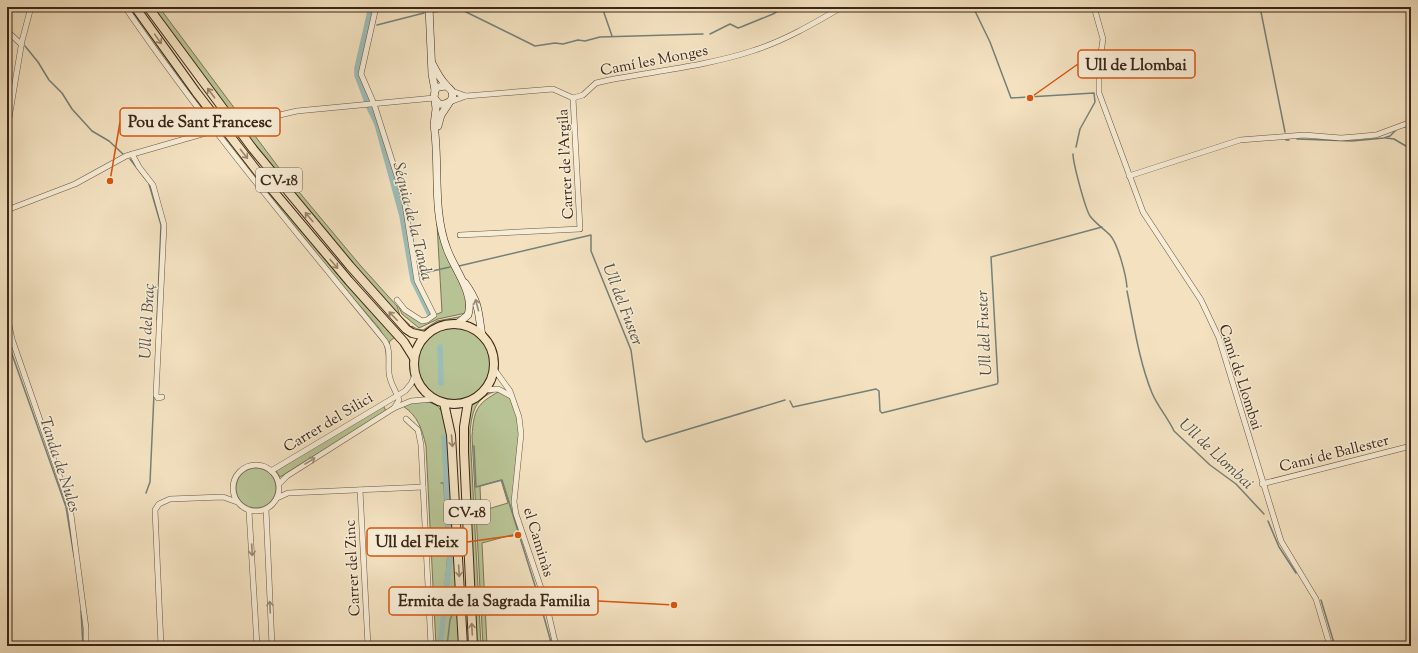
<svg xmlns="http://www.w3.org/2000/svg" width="1418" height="653" font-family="'Sorts Mill Goudy',serif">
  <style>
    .green { fill: #b8c395; stroke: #7a7556; fill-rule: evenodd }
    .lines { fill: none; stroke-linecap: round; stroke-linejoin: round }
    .stream { stroke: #758077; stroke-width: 1.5 }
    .canal { stroke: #9cbcb7; stroke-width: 5.5 }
    .minor-casing { stroke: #695640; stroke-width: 6 }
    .secondary-casing { stroke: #3b2716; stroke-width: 8 }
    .primary-casing { stroke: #3b2716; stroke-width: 10 }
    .minor { stroke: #f7ecd6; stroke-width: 5 }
    .secondary { stroke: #f7ecd6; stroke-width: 7 }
    .primary { stroke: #f3e1c0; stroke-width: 8 }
    .oneway { stroke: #97846b }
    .oneway2 { stroke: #998a76 }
    .labels { text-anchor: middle; stroke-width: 3; stroke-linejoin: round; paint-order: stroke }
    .shield { fill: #f7ecd6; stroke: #736250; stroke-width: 1 }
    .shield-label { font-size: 14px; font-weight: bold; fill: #3b2716 }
    .street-label { font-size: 15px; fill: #3b2716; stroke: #f7ecd6 }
    .water-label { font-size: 16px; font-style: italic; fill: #534c3e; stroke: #f7ecd6 }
    .leader { fill: none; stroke: #d7540d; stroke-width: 1.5 }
    .callout-dot { fill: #d7540d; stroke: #f7ecd6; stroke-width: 1.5 }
    .callout { fill: #f7ecd6; stroke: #d7540d; stroke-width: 1.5 }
    .callout-label { font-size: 16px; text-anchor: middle; font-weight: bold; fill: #3b2716 }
  </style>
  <rect width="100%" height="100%" fill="#f3e1c0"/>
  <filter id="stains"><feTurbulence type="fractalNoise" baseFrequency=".005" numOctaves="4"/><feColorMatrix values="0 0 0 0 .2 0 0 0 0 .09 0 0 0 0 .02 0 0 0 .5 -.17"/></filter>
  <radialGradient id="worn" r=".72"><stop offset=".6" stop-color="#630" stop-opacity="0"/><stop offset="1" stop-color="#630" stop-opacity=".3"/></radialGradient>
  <g class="green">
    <path d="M127,7H131C181,79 234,148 290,216C323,258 357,299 395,337L390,341L389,344L379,328C290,226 206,118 127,7Z"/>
    <path d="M152,7H159L279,168L360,265L397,306L400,316L410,325L409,326L389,307L270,165Z"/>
    <path d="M437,224L466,297V313L438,319L419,328L402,314L398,305L421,321L442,312Z"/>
    <path d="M464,316L459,321L439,323L423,332H417L410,328L412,326L417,329L423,330L437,321Z"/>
    <circle cx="454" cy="364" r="36"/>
    <path d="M491,390L496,391C475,398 472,412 470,432L481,646H476L467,459V427L470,408L473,403Z"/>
    <path d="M500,391L510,397L515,405L519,433L512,503L519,533L482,543L487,646H483L472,436C474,410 476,404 500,391ZM501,480L508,503L481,511L480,486Z"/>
    <path d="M414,401C437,401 441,405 447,427L459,646H436L426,446C422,429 418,416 403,406Z"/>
    <path d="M383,405L386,411L280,477L276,471Z"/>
    <circle cx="256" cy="488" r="20"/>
  </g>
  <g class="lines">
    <g class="stream">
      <path d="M602,7L612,36"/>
      <path d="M973,7L990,42L1011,98L1094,93L1095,102L1080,129L1076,147"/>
      <path d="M1099,7H1104"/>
      <path d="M1260,7L1285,132"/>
      <path d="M433,12L460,9L535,46L555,43L563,44L578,40L585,41L600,37L703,34"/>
      <path d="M372,13L373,7"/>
      <path d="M377,25L424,13"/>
      <path d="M710,34L730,24L738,28L741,27L773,14L784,7"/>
      <path d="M25,46L38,62L49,80L62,93L72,109L92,131L109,141L123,154"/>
      <path d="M368,100L361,84L358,70L370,21"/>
      <path d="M372,110L377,123"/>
      <path d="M1404,127L1411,125"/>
      <path d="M379,128L403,211L404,219L403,222"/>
      <path d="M1386,138L1394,139L1411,149"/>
      <path d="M1297,139L1352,141L1384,138L1390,136L1396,130"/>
      <path d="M1286,140H1289"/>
      <path d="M1073,154C1073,163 1085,208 1090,216C1095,223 1104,229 1110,235C1118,244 1126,275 1127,287"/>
      <path d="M130,159L147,181"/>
      <path d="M149,184L161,225L157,320"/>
      <path d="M459,266L591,235V251L631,350L643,438L646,442L785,400"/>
      <path d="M419,274L450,267"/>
      <path d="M1127,291C1134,325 1139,361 1152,393C1158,407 1168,418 1174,431L1210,465L1236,484L1264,514"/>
      <path d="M7,340L66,507L74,556"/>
      <path d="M790,401L793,407L876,389L879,391L880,411L882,413L997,384L998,382L991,257L1102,227"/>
      <path d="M474,446L476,487L502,480L537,592L552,646"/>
      <path d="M146,493L150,482L154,394"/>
      <path d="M1268,521L1279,547L1296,573"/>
      <path d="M1321,600L1334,643"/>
      <path d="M81,611L83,646"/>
      <path d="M440,641L448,555L444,483H441"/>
      <path d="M447,646L450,620L455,607"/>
    </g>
    <g class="canal">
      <path d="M367,102L357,75V68L371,7"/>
      <path d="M369,107L377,124L402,216L413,280L431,317"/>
      <path d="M440,347L441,383"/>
      <path d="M440,646L450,558L444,437"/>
    </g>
    <g class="minor-casing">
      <g id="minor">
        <path d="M125,7C205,124 296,232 385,341C391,350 388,362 389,373C390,384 396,390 399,400L394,408"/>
        <path d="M376,7L361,74L374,104L404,198L417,281L434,315L427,320L422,321L405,310L397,300"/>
        <path d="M1094,7L1103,39L1099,67V93L1143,212L1201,300L1219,338L1281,541L1316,599L1330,646"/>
        <path d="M7,31L21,44"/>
        <path d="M452,91L466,96"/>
        <path d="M450,102L466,96L553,89L573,98L583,95L596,83L609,80C656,71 706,66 752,51C784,41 813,24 842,7"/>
        <path d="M252,123L258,120L297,111L434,98"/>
        <path d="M7,130L22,41L31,7"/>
        <path d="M132,154L139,167L153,185L164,225L156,395L158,398L162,397"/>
        <path d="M1129,176L1240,140L1304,135L1341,138L1354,137L1376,135L1411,122"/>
        <path d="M7,210L75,184L126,156L216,130"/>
        <path d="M460,235L580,229L573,98"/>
        <path d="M7,316L12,339L70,507L86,628V646"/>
        <path d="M494,369L510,391L519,417L521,434L514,502L516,514L546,603L556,646"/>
        <path d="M485,390L498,389L511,396"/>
        <path d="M406,419L418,430L421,445L431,646"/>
        <circle cx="256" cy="488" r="23"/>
        <path d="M271,471L405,391L411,384L415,375"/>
        <path d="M279,484L287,476L394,408L411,401L433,399"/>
        <path d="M1262,484L1411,446"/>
        <path d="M360,490L368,646"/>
        <path d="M277,498L288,493L423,487"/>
        <path d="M266,509L272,646"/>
        <path d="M249,511L257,646"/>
        <path d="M161,646L155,510L159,504L170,499L223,497L237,502"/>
      </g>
    </g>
    <g class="secondary-casing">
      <g id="secondary">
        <path d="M429,7L432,74L435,90"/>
        <path d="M432,63C436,71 440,79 446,85C448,88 451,89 452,92C455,101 446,105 439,104L434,98L435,90L438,87L446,86"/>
        <path d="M435,100L436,109L434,125C440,165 432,210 447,249C454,269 475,293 468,315L457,324"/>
        <path d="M438,126L441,115L449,103"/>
        <path d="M465,283C480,304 478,312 482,336"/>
      </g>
    </g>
    <g class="primary-casing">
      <g id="primary">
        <path d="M135,7L196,92L264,180L349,281L404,342L414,358"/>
        <path d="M148,7L253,149L350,266L406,329L412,333L425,336"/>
        <circle cx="454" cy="364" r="40"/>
        <path d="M468,402L464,427V452L473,646"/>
        <path d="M444,403L451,435L463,646"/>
      </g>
    </g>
    <use href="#minor" class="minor"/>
    <use href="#secondary" class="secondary"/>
    <use href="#primary" class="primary"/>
  </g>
  <defs><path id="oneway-shaft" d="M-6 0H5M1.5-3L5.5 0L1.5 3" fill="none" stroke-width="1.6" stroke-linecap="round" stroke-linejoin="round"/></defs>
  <g class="oneway">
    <use href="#oneway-shaft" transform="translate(158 39) rotate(55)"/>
    <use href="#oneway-shaft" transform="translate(211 93) rotate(-127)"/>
    <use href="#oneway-shaft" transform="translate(244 154) rotate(52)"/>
    <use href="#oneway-shaft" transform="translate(309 217) rotate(-130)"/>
    <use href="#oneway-shaft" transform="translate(334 264) rotate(50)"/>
    <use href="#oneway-shaft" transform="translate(393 316) rotate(-134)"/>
    <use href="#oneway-shaft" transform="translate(452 441) rotate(85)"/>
    <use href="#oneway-shaft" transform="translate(459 571) rotate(87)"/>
    <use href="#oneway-shaft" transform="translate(472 629) rotate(-93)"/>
  </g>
  <g class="oneway2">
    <use href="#oneway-shaft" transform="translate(477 305) rotate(-105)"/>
    <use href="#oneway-shaft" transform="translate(310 461) rotate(-32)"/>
    <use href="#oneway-shaft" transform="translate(252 550) rotate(87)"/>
    <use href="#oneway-shaft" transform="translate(270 607) rotate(-93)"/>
  </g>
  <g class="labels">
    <g class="shield">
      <rect x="256" y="168" width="46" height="24" rx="3"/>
      <rect x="444" y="500" width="46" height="24" rx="3"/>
    </g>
    <g class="shield-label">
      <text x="279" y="185">CV-18</text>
      <text x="467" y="517">CV-18</text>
    </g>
    <g class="street-label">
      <text transform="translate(654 60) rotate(-11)" y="5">Camí les Monges</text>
      <text transform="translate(565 164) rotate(-93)" y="5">Carrer de l'Argila</text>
      <text transform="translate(1241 377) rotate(72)" y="5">Camí de Llombai</text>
      <text transform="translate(328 422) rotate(-31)" y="5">Carrer del Silici</text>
      <text transform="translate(1334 453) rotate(-14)" y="5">Camí de Ballester</text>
      <text transform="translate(539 542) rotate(73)" y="5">el Caminàs</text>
      <text transform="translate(352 568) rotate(-93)" y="5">Carrer del Zinc</text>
    </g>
    <g class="water-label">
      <text transform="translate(414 221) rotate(76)" y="6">Séquia de la Tanda</text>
      <text transform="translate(624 304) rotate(69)" y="6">Ull del Fuster</text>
      <text transform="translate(146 321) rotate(-87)" y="6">Ull del Braç</text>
      <text transform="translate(983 333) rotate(-93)" y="6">Ull del Fuster</text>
      <text transform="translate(1217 453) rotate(43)" y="6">Ull de Llombai</text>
      <text transform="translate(61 464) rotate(72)" y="6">Tanda de Nules</text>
    </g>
  </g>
  <path class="leader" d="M1030 98L1078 64M110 181L120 122M518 535L467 542M674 605L598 601"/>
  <g class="callout-dot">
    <circle cx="1030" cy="98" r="4"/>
    <circle cx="110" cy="181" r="4"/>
    <circle cx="518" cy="535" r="4"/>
    <circle cx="674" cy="605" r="4"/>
  </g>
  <g class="callout">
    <rect x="1078" y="50" width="117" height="28" rx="4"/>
    <rect x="120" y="108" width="160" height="28" rx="4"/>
    <rect x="367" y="528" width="100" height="28" rx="4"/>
    <rect x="389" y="587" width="209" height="28" rx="4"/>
  </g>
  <g class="callout-label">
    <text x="1136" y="70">Ull de Llombai</text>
    <text x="200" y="127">Pou de Sant Francesc</text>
    <text x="417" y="547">Ull del Fleix</text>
    <text x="494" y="606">Ermita de la Sagrada Familia</text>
  </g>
  <rect width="1418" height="653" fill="none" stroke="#f3e1c0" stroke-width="24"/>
  <rect x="8" y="8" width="1402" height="637" fill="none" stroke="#3b2716" stroke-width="2"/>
  <rect x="12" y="12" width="1394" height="629" fill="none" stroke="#3b2716"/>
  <rect width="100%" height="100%" filter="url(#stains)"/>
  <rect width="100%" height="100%" fill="url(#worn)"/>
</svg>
